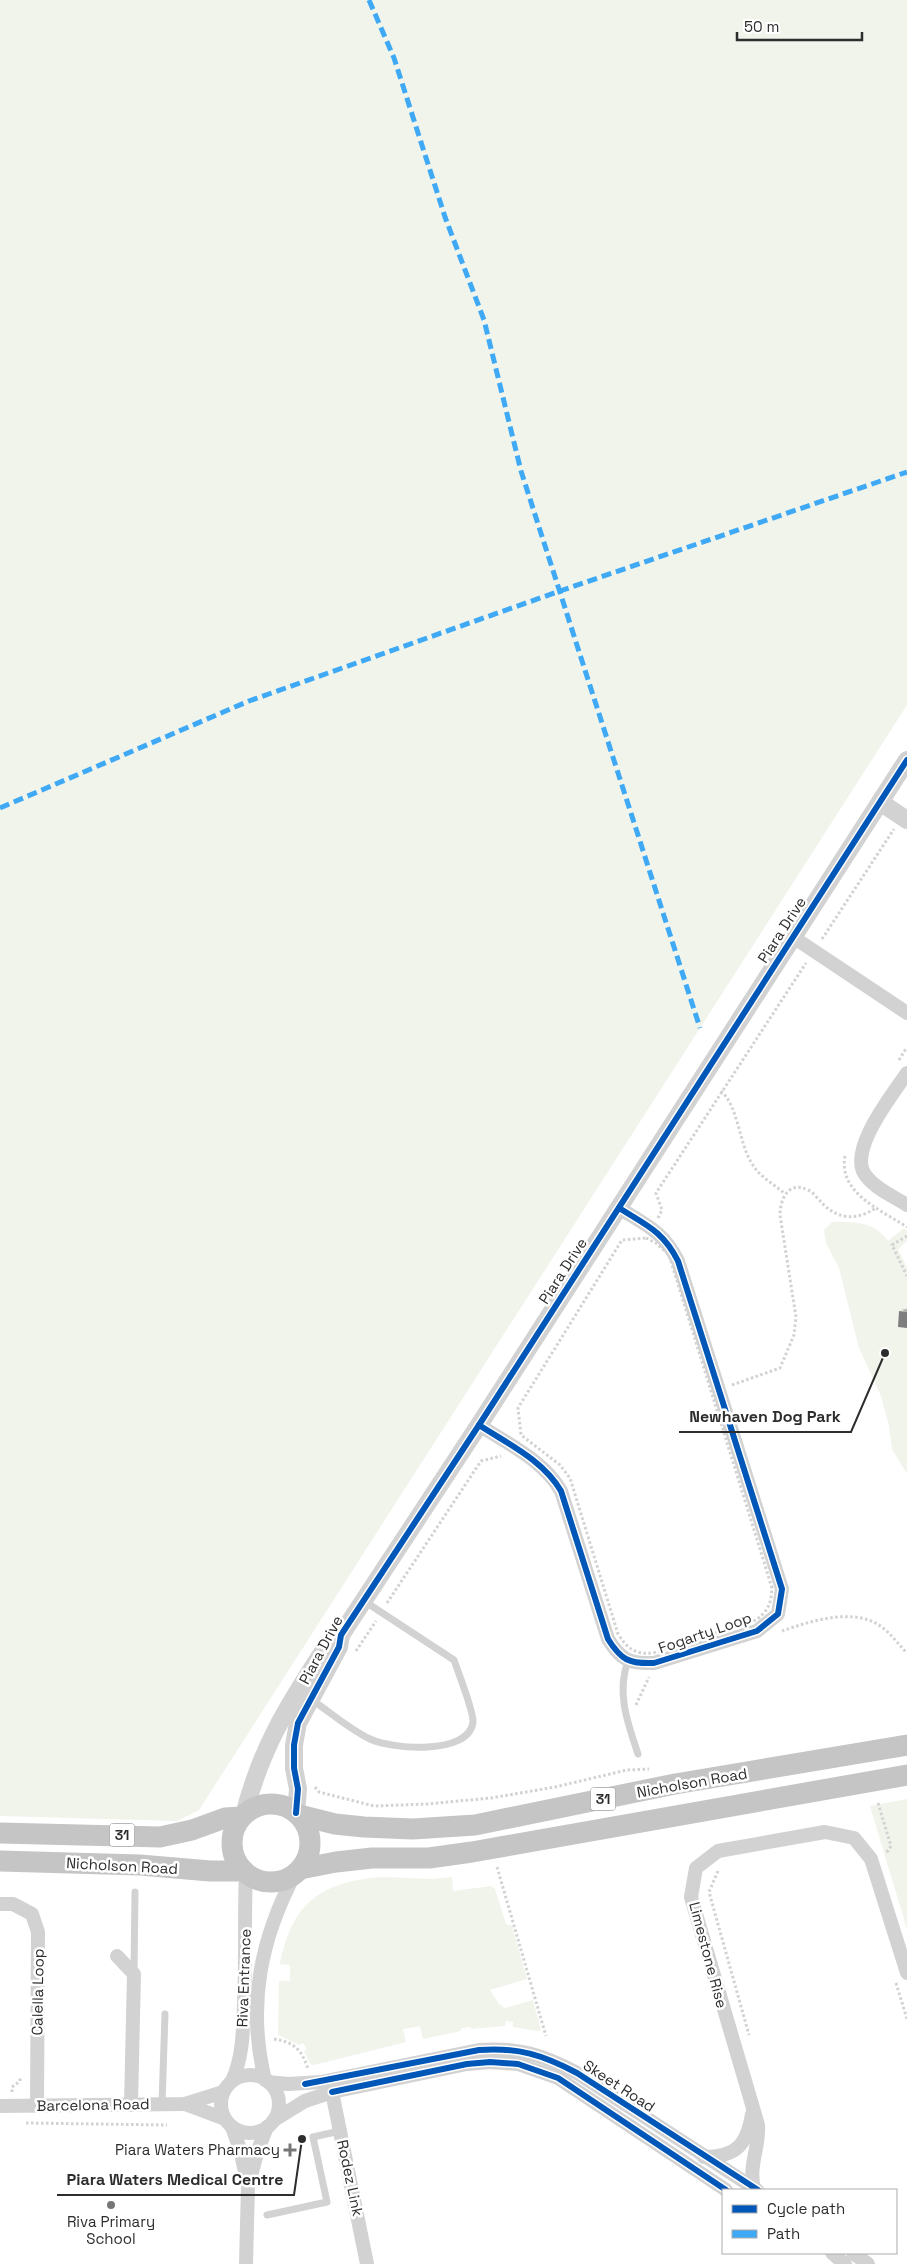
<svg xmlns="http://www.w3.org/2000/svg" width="907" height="2264" font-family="'Space Grotesk',sans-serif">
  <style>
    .green { fill: #f0f4eb }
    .building { fill: #7e7e7e; filter: url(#shadow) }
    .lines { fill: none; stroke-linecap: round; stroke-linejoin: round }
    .path { stroke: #d2d2d2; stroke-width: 3; stroke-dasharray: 2.5 2.5; stroke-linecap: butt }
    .service { stroke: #d2d2d2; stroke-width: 7 }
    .minor { stroke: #d2d2d2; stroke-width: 14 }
    .tertiary { stroke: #d2d2d2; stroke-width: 18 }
    .primary { stroke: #c5c5c5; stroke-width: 21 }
    .quiet { stroke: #3fa9f5; stroke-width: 5; stroke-dasharray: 10 5; stroke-linecap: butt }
    .cycleway-casing { stroke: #fff; stroke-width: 9 }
    .cycleway { stroke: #0057b8; stroke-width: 6 }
    .poi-dot { fill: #767676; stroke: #fff; stroke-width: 2 }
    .labels { text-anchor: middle; stroke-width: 5; stroke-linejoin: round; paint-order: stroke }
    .shield { fill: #fff; stroke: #6c6c6c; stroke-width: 1 }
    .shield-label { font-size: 14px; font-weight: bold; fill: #2d2d2d }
    .street-label { font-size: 15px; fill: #2d2d2d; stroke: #fff }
    .poi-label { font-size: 15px; fill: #2d2d2d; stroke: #fff; text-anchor: end }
    .leader { fill: none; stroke: #2d2d2d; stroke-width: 2 }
    .callout-dot { fill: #2d2d2d; stroke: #fff; stroke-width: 2 }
    .callout-label { font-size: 16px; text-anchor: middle; font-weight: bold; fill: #2d2d2d; stroke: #fff; stroke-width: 5; stroke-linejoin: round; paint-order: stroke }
  </style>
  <defs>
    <filter id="shadow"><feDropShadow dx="4.5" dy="-4.5" stdDeviation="1" flood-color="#0004"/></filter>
  </defs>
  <rect width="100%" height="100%" fill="#fff"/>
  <g class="green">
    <path d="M0,0H907V705L199,1810L177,1821L0,1816Z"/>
    <path d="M832,1222C854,1222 874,1221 888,1241L904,1228L907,1231V1241L898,1249L907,1268V1474L892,1449L889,1426L881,1396L859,1348L839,1268L826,1243L824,1230Z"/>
    <path d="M907,1799V1929L870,1806Z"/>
    <path d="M382,1877L434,1879L452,1877L453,1891L491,1886L495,1889L506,1924L512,1926L527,1979L490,1990L499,2004L505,2008L533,2000L541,2030L537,2031L513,2027V2022L506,2021L505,2026L471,2029V2027L461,2028V2031L423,2039L420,2026L403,2029L406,2042L314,2065L310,2064L304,2051L307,2049L303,2043L299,2045L278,2035L279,1981H290V1965L280,1964C292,1902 321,1882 382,1877Z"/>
  </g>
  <path class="building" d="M899,1311L907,1312V1328L898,1327Z"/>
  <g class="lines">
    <g class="path">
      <path d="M822,939L894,829"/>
      <path d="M899,1060L907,1047"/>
      <path d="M721,1091C738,1106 739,1142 751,1162C759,1177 773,1183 785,1194"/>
      <path d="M845,1156C838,1193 881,1210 907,1227"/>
      <path d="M658,1218L662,1210L656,1193L806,963"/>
      <path d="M907,1236L892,1245L907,1276"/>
      <path d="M646,1238L656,1243L669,1255L772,1588C771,1604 768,1611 756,1620L653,1653C635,1655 627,1648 618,1634L570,1478L560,1465L521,1435L518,1408L622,1240Z"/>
      <path d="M732,1385L780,1368L794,1335L796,1317L780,1215C780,1200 788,1180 808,1190C813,1192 818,1199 822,1203C838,1220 858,1221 877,1207"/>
      <path d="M387,1603L481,1461L501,1456"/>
      <path d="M782,1631C811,1621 856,1606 883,1628C892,1635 899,1645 907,1653"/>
      <path d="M356,1651L376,1621"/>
      <path d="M636,1705L649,1677"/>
      <path d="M315,1787L319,1792L374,1806L427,1804L491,1798L555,1787L627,1770L649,1769"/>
      <path d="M878,1803L891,1846L888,1851L884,1852"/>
      <path d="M497,1867L546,2036"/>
      <path d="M718,1871L709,1892L749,2035"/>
      <path d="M896,1983L907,2019"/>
      <path d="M274,2039C294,2042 302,2050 308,2069"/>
      <path d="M12,2092V2087L20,2081V2077"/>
      <path d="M26,2123L167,2125"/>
    </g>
    <g class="service">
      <path d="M628,1661C616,1693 628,1724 638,1754"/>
      <path d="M312,1700C330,1712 349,1729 370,1739C391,1749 469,1756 473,1722C474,1712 458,1672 454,1660L364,1601"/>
      <path d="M134,1974L135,1892"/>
      <path d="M162,2104L165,2014"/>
      <path d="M267,2215L327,2202L313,2137L340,2131"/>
    </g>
    <g class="minor">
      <path d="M793,937L907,1013"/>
      <path d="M907,1073C893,1094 846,1152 866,1176C876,1189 893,1196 907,1205"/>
      <path d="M479,1425C508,1444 543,1460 561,1491L608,1639C621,1660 629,1664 654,1663L757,1631L778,1614L782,1589L678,1261C663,1231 646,1225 619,1208"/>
      <path d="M0,1904H13L32,1914L38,1932L37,2106"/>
      <path d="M117,1956L134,1974L131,2105"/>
      <circle cx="250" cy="2104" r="29"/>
      <path d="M265,2080C247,2006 260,1939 296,1872"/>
      <path d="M232,2081C243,2057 243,2031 244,2005C246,1961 244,1917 246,1873"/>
      <path d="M268,2082L288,2084L321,2082L479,2050C518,2047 543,2055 577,2073L757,2190"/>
      <path d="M332,2092L367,2264"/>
      <path d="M185,2104L225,2119"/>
      <path d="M0,2106L185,2104L223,2092"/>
      <path d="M274,2120L305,2101L332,2092L467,2064L490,2062L518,2064L558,2078L726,2190"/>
      <path d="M232,2127L240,2149L248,2186L246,2264"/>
      <path d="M704,2157C736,2157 747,2145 752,2114"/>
      <path d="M249,2183L258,2150L267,2127"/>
      <path d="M754,2188C748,2166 760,2146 758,2125L691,1897L696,1868L718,1851L825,1832L854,1838L871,1859L907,1973"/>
      <path d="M832,2253L845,2264"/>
      <path d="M853,2253L868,2264"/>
    </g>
    <g class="tertiary">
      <path d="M880,802L907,820"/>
      <path d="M296,1813L298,1789L294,1768V1745L298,1723L339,1647L341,1635L479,1425L907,760"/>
      <path d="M244,1815C261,1748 287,1707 324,1650"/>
    </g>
    <g class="primary">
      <circle cx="271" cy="1843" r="39"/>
      <path d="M299,1815L335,1824L364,1827L413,1829L475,1825L675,1784L907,1745"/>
      <path d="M0,1833L160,1837L192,1830L225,1818L241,1817"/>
      <path d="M0,1861L140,1865L210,1871H244"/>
      <path d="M300,1869L336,1862L372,1858H429L472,1852L907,1775"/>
    </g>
    <g class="quiet">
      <path d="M369,0L394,58L445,217L484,320L521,471L700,1028"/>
      <path d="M0,808L249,701L560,591L907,472"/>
    </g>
    <g class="cycleway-casing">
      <g id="cycleway">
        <path d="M479,1425C508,1444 543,1460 561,1491L608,1639C621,1660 629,1664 654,1663L757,1631L778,1614L782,1589L678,1261C663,1231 646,1225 619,1208"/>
        <path d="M296,1813L298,1789L294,1768V1745L298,1723L339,1647L341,1635L479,1425L907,760"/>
        <path d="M305,2084L479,2050C518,2047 543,2055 577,2073L758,2190"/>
        <path d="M332,2092L467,2064L490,2062L518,2064L558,2078L726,2190"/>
      </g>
    </g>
    <use href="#cycleway" class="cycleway"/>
  </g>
  <g class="poi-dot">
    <path d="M287.5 2142.5h5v5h5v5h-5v5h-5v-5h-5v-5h5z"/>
    <circle cx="111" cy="2205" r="5"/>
  </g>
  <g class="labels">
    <g class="shield">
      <rect x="590.5" y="1787.5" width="25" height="23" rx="4"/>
      <rect x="109.5" y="1823.5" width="25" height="23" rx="4"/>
    </g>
    <g class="shield-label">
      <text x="603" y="1804">31</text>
      <text x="122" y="1840">31</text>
    </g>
    <g class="street-label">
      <text transform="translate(782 930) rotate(-57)" y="5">Piara Drive</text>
      <text transform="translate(563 1271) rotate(-57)" y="5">Piara Drive</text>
      <text transform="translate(705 1633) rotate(-19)" y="5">Fogarty Loop</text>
      <text transform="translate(321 1650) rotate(-62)" y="5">Piara Drive</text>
      <text transform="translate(692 1783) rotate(-10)" y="5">Nicholson Road</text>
      <text transform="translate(122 1866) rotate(3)" y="5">Nicholson Road</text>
      <text transform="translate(708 1955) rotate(75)" y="5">Limestone Rise</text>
      <text transform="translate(244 1978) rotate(-88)" y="5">Riva Entrance</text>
      <text transform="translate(38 1992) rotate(-89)" y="5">Calella Loop</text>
      <text transform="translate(619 2086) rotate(33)" y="5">Skeet Road</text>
      <text transform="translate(93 2105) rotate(-1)" y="5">Barcelona Road</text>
      <text transform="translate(350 2178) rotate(78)" y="5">Rodez Link</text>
    </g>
    <g class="poi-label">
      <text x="280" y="2155">Piara Waters Pharmacy</text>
      <text x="111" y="2227" text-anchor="middle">Riva Primary<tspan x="111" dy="17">School</tspan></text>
    </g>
  </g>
  <path class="leader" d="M885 1353L851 1432H679M302 2139L294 2195H57"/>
  <g class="callout-dot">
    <circle cx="885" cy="1353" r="5"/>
    <circle cx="302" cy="2139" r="5"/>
  </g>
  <g class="callout-label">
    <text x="765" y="1422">Newhaven Dog Park</text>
    <text x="175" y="2185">Piara Waters Medical Centre</text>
  </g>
  <rect x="722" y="2189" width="175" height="65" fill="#ffffff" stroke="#ababab"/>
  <rect x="732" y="2205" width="25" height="8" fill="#0057b8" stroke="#ababab"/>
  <text x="767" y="2214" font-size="15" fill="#2d2d2d">Cycle path</text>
  <rect x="732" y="2230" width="25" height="8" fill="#3fa9f5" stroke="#ababab"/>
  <text x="767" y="2239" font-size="15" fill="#2d2d2d">Path</text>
  <path d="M737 32v8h125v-8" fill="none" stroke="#2d2d2d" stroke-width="2.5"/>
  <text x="744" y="32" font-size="15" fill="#2d2d2d" stroke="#ffffff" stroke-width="4" paint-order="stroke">50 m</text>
</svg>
